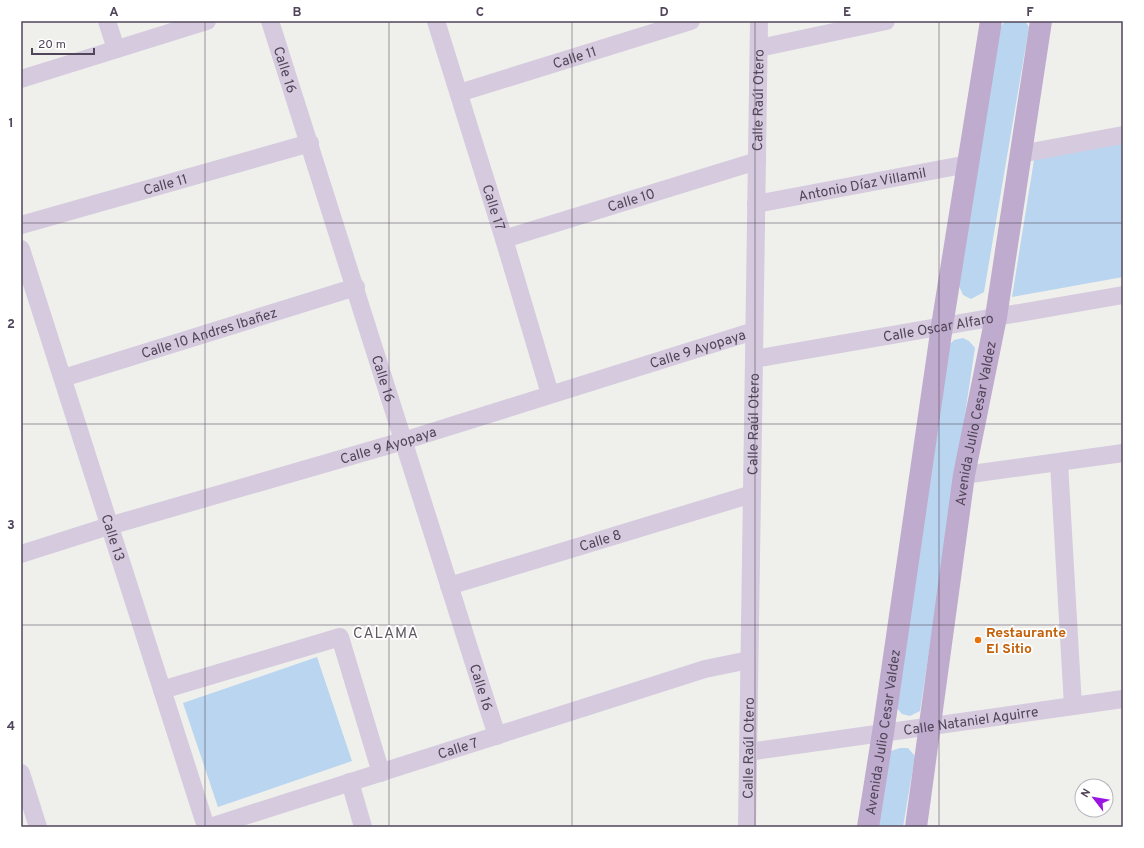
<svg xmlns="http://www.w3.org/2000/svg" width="1144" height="848" font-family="Overpass,sans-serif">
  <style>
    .green { fill: #b9d5ef }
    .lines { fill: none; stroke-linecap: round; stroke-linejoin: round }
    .street { stroke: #d5cade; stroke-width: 18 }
    .primary { stroke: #bfabcd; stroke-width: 22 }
    .grid { fill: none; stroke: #51455a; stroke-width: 1; stroke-opacity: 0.55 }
    .food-dot { fill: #e8710a; stroke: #fff; stroke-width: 1.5 }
    .labels { text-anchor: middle; stroke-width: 3.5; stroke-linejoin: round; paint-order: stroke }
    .street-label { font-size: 14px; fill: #51455a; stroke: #fff }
    .food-label { font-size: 14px; font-weight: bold; fill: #c56008; stroke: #fff; text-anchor: start }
    .neighbourhood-label { font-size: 15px; letter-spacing: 1px; fill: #5f5962; stroke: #fff }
    .neatline { fill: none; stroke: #51455a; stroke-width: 1.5 }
    .grid-label { font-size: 13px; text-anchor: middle; font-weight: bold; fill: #51455a }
  </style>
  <rect width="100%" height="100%" fill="#eff0ec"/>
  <g class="green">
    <path d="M1005,21H1025L1029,27L984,292L971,299L963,295L959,286L1000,28Z"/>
    <path d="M1123,143V277L1012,297L1034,160Z"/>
    <path d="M963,338L969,341L975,348L920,711L910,716L902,714L896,707L949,345L954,340Z"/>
    <path d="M317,657L352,761L218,807L183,703Z"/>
    <path d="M900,748H908L915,756L903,827H878L891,751Z"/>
  </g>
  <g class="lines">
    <g class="street">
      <path d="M107,21L116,49"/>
      <path id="s1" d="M270,21L497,736"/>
      <path id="s2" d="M436,21L504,239L550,394"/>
      <path d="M759,48L886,21"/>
      <path d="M21,79L207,21"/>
      <path id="s3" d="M459,93L691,21"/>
      <path d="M1020,154L1123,135"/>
      <path id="s4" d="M756,204L968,164"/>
      <path id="s5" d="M21,225L310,143"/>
      <path id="s6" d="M504,239L757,161"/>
      <path id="s7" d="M21,249L206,827"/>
      <path id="s8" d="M754,359L1123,295"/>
      <path id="s9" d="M63,378L356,287"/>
      <path d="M1059,463L1073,706"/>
      <path d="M964,475L1123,453"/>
      <path id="s10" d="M21,554L109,526L403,441L754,331"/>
      <path id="s11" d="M449,586L752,494"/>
      <path d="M162,690L340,637L381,773"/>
      <path id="s12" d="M748,752L1123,699"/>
      <path d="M21,773L38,827"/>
      <path d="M350,782L363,827"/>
      <path id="s13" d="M210,827L705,669L749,660"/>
      <path id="s14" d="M747,827L759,21"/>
    </g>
    <g class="primary">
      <path id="s15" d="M868,827L883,733L942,326L991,21"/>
      <path id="s16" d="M916,827L964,475L996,317L1041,21"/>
    </g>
  </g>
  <path class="grid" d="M205,21V827M389,21V827M572,21V827M755,21V827M939,21V827M21,223H1123M21,424H1123M21,625H1123"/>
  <circle class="food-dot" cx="978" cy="640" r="4"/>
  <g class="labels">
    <g class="street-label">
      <text dy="5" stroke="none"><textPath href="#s3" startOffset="121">Calle 11</textPath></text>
      <text dy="5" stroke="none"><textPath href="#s1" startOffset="51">Calle 16</textPath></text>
      <text dy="5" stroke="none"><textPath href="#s14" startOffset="727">Calle Raúl Otero</textPath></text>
      <text dy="5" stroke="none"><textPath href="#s5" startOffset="150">Calle 11</textPath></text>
      <text dy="5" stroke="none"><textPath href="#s4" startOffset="108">Antonio Díaz Villamil</textPath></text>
      <text dy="5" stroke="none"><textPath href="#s6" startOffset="133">Calle 10</textPath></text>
      <text dy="5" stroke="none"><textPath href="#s2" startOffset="195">Calle 17</textPath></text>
      <text dy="5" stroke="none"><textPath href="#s8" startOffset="187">Calle Oscar Alfaro</textPath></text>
      <text dy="5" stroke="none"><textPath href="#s9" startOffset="153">Calle 10 Andres Ibañez</textPath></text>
      <text dy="5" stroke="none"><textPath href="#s10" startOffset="707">Calle 9 Ayopaya</textPath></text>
      <text dy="5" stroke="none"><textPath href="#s1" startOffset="375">Calle 16</textPath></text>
      <text dy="5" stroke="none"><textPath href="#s14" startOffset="403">Calle Raúl Otero</textPath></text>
      <text dy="5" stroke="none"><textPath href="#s16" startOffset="408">Avenida Julio Cesar Valdez</textPath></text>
      <text dy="5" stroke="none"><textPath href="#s10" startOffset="383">Calle 9 Ayopaya</textPath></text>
      <text dy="5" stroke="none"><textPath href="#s7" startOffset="303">Calle 13</textPath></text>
      <text dy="5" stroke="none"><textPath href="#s11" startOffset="158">Calle 8</textPath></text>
      <text dy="5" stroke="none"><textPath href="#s1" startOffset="699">Calle 16</textPath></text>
      <text dy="5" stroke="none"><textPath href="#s12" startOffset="225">Calle Nataniel Aguirre</textPath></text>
      <text dy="5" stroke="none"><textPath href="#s15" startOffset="96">Avenida Julio Cesar Valdez</textPath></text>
      <text dy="5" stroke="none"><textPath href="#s13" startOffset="260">Calle 7</textPath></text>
      <text dy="5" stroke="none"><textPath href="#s14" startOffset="79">Calle Raúl Otero</textPath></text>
    </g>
    <g class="food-label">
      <text x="986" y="637">Restaurante<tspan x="986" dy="16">El Sitio</tspan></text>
    </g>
    <g class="neighbourhood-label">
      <text x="386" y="638">CALAMA</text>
    </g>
  </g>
  <rect width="1144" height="848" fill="none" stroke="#ffffff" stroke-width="44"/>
  <g transform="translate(1094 798) rotate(301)"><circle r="19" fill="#ffffff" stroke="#b9b5bd"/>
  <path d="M0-3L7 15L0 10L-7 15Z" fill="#9a14e2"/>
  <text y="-6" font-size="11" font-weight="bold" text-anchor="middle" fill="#51455a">N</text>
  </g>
  <path d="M32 48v6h62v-6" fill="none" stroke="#51455a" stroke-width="2"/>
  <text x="38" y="48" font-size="12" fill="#51455a" stroke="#ffffff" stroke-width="3" paint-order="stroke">20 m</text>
  <rect x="22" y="22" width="1100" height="804" class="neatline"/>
  <g class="grid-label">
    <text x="114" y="16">A</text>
    <text x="297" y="16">B</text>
    <text x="480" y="16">C</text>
    <text x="664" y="16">D</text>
    <text x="847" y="16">E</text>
    <text x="1030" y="16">F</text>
    <text x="11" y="127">1</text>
    <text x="11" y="328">2</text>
    <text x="11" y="529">3</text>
    <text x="11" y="730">4</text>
  </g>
</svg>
